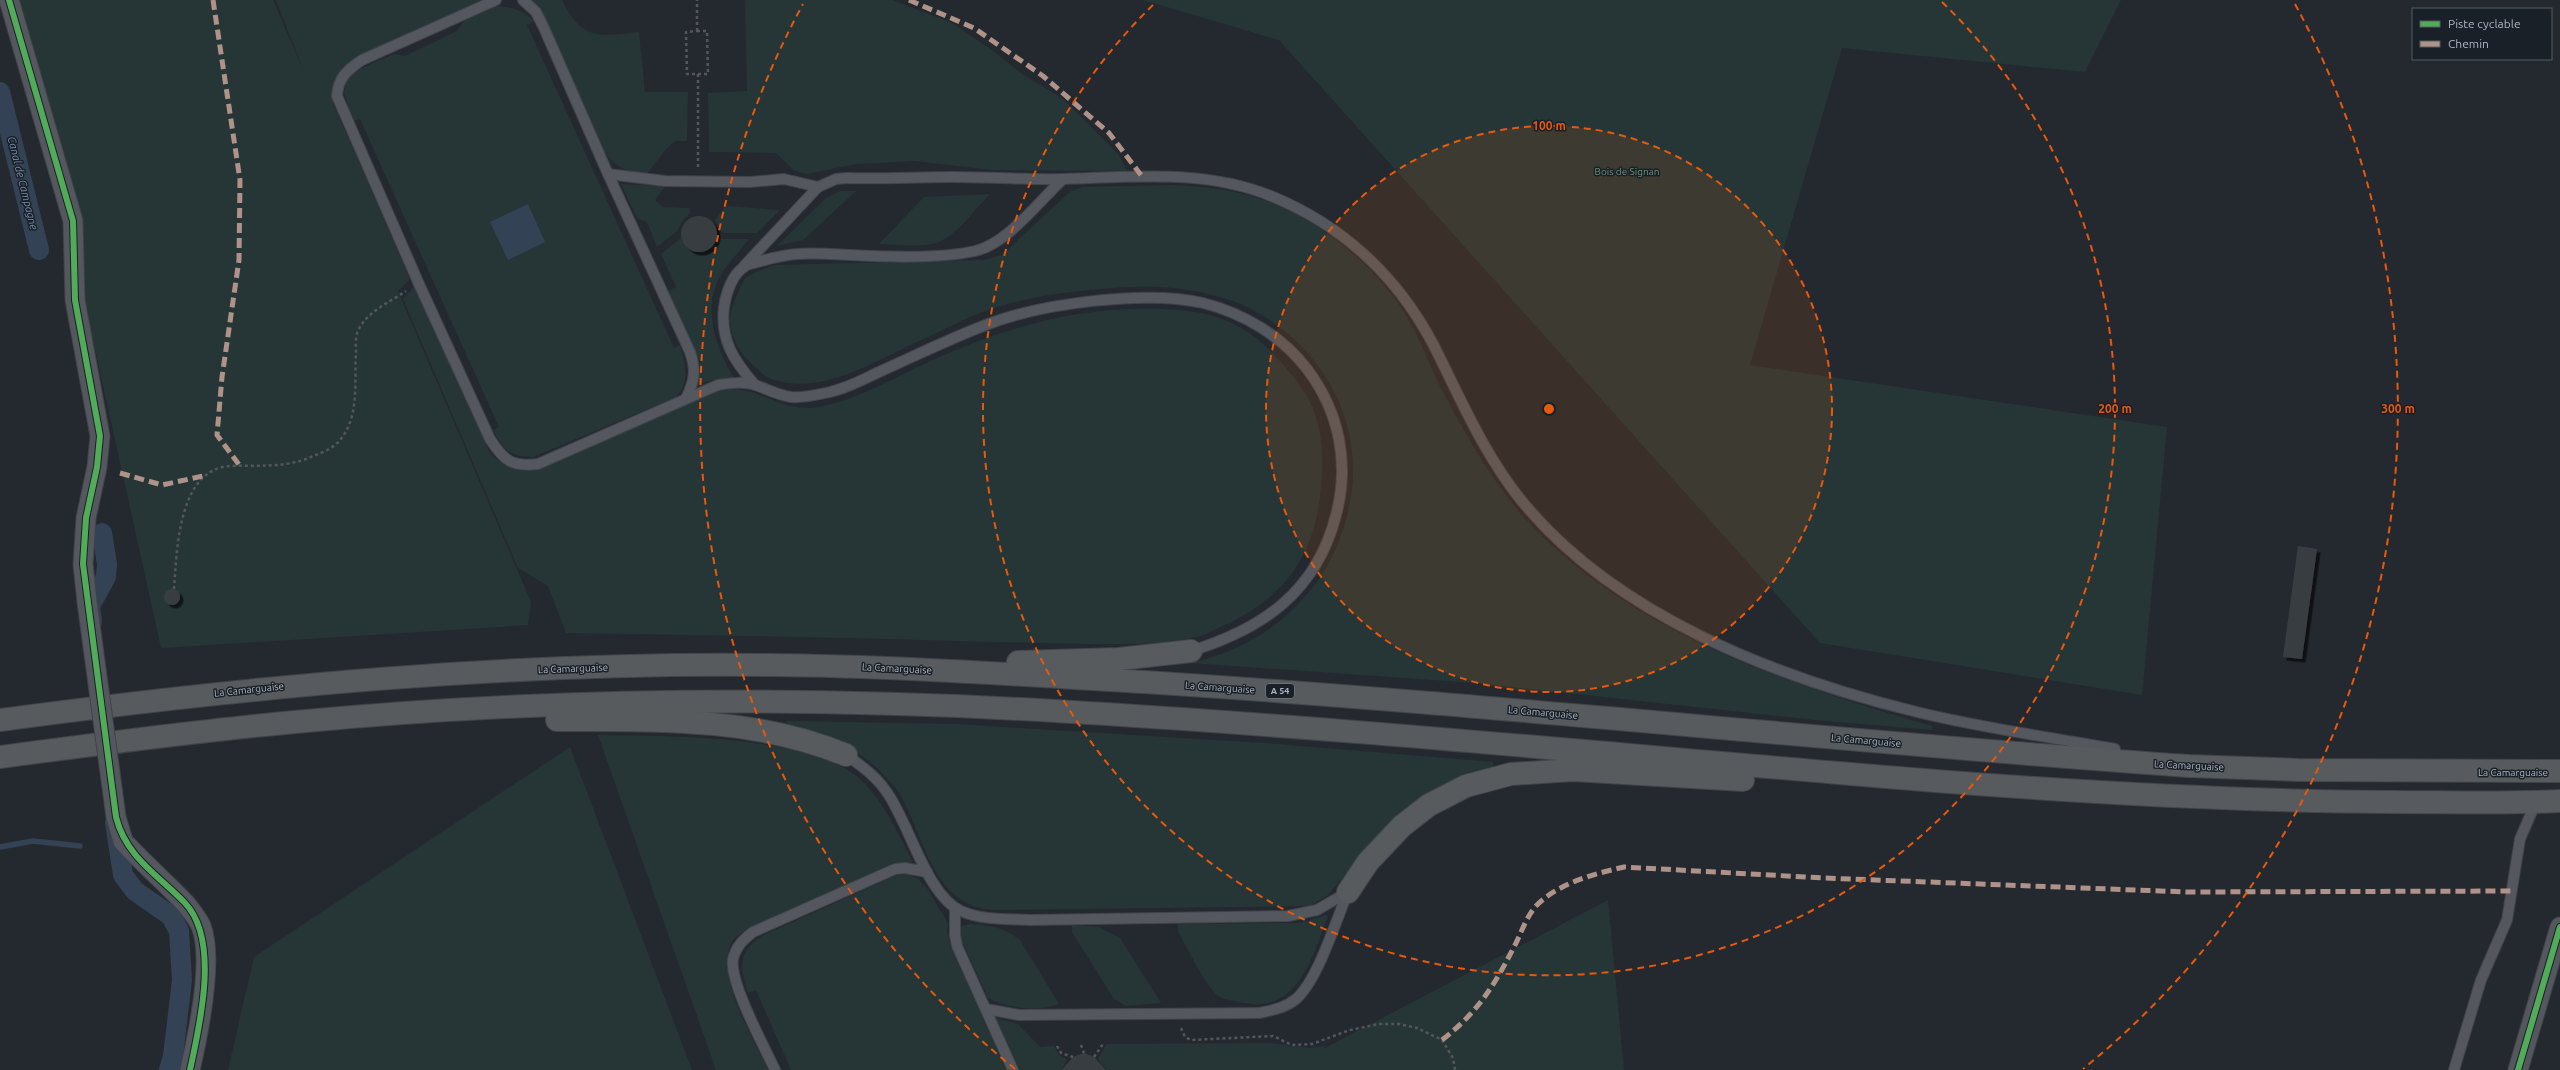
<svg xmlns="http://www.w3.org/2000/svg" width="2560" height="1070" font-family="Ubuntu,sans-serif">
  <style>
    .green { fill: #263637 }
    .water { fill: #344255 }
    .lines { fill: none; stroke-linecap: round; stroke-linejoin: round }
    .stream { stroke: #344255; stroke-width: 5.5 }
    .canal { stroke: #344255; stroke-width: 20 }
    .building { fill: #393e43; filter: url(#shadow) }
    .service-casing { stroke: #404348; stroke-width: 12 }
    .minor-casing { stroke: #404348; stroke-width: 21 }
    .motorway-casing { stroke: #41454b; stroke-width: 24 }
    .path { stroke: #53575b; stroke-width: 2.5; stroke-dasharray: 3 3; stroke-linecap: butt }
    .service { stroke: #54585e; stroke-width: 10 }
    .minor { stroke: #54585e; stroke-width: 19 }
    .motorway { stroke: #585b5e; stroke-width: 22 }
    .minor-bridge-casing { stroke: #404348; stroke-width: 21; stroke-linecap: butt }
    .minor-bridge { stroke: #54585e; stroke-width: 19 }
    .quiet { stroke: #af9288; stroke-width: 5; stroke-dasharray: 10 5; stroke-linecap: butt }
    .cycleway-casing { stroke: #192028; stroke-width: 8 }
    .cycleway { stroke: #51ab58; stroke-width: 6 }
    .ring { fill: none; stroke: #e8590c; stroke-width: 2; stroke-dasharray: 7 5 }
    .labels { text-anchor: middle; stroke-width: 3; stroke-linejoin: round; paint-order: stroke }
    .shield { fill: #192028; stroke: #818893; stroke-width: 1 }
    .shield-label { font-size: 9px; font-weight: bold; fill: #adb5c1 }
    .park-label { font-size: 10px; fill: #709477; stroke: #192028 }
    .street-label { font-size: 10px; fill: #adb5c1; stroke: #192028 }
    .water-label { font-size: 11px; font-style: italic; fill: #788da7; stroke: #192028 }
    .centre { fill: #e8590c; stroke: #192028; stroke-width: 2 }
    .ring-label { font-size: 12px; text-anchor: middle; font-weight: bold; fill: #e8590c; stroke: #192028; stroke-width: 3; stroke-linejoin: round; paint-order: stroke }
  </style>
  <defs>
    <filter id="shadow"><feDropShadow dx="3.5" dy="3.5" stdDeviation="0" flood-color="#0009"/></filter>
  </defs>
  <rect width="100%" height="100%" fill="#24292f"/>
  <g class="green">
    <path d="M18,0H273L304,72L276,0H481L356,58C339,70 332,82 333,103L410,279L398,291L531,602L528,625L161,648Z"/>
    <path d="M529,0H562C581,40 599,37 639,32L645,92H688L687,141H675L666,149L647,174C627,172 616,168 604,151Z"/>
    <path d="M745,0H892L952,23L993,51L1022,74L1062,98L1118,154L1127,171L991,170L915,161L856,164L806,174L794,170L776,153L709,152L708,93L747,91Z"/>
    <path d="M1143,0H2121L2085,72L1842,48L1750,365L2167,427L2142,695L1820,643L1279,40Z"/>
    <path d="M496,6C513,7 522,10 534,21L527,25L674,348L680,345C685,365 691,380 676,397L533,457C508,457 504,449 493,430L499,427L360,119L353,121L344,93L347,80L356,71L394,54L405,56L457,31L464,21Z"/>
    <path d="M621,184L665,186L655,200L663,207L689,208L691,213L684,219L677,231L657,247L647,222L637,218Z"/>
    <path d="M1171,185C1203,186 1236,190 1267,201C1321,220 1384,273 1411,324C1422,344 1430,366 1440,386C1468,440 1501,498 1546,540C1655,641 1791,685 1932,726V730L1815,720L1475,683L1191,663C1243,651 1280,628 1313,587C1330,566 1340,542 1347,516C1368,436 1333,361 1265,317C1238,299 1205,292 1174,288C1129,283 1037,293 994,308C968,316 942,331 917,342C884,357 848,379 812,383C798,385 779,383 767,377C763,375 758,369 754,366C733,347 723,323 736,297C739,291 742,281 747,277C754,272 765,269 773,265L984,260L1002,255L1071,191L1082,187Z"/>
    <path d="M840,191H856L803,240L777,246L826,198Z"/>
    <path d="M990,194C975,209 960,231 941,241C924,249 897,244 879,244L924,197Z"/>
    <path d="M726,206L780,210L757,233H723L715,220Z"/>
    <path d="M681,238C688,256 709,256 717,239H749C739,252 727,264 719,278C702,311 717,350 734,378L711,380L698,385L700,361L668,291L676,287L661,254Z"/>
    <path d="M414,287L490,453C506,469 518,473 541,468L718,391C726,390 734,388 742,390C770,395 785,412 818,407C853,402 902,374 935,359C1017,322 1098,302 1188,311C1223,314 1255,332 1277,358C1293,375 1309,394 1316,417C1323,439 1323,464 1321,487C1316,552 1287,595 1229,623C1219,627 1210,633 1200,636C1164,645 1126,644 1089,644C1044,643 1000,642 955,641C825,637 696,635 566,633L548,586L518,568L403,299Z"/>
    <path d="M787,721L955,724L1263,743L1493,762V767L1471,775L1376,838L1327,896L1309,906L991,910C931,903 925,836 899,793C894,785 885,777 879,770C853,744 821,736 787,726Z"/>
    <path d="M598,735C663,736 813,734 862,781C885,803 898,834 913,862L893,863L745,931C741,933 735,937 733,940C712,973 754,1039 768,1070H716Z"/>
    <path d="M570,747L692,1070H228L254,957Z"/>
    <path d="M908,874L918,879L927,888L948,923L947,932L952,950L1006,1070H791L756,990L748,993C740,968 737,954 760,937L897,875Z"/>
    <path d="M1608,900L1624,1070H1103L1098,1058L1107,1044L1270,1043L1310,1048L1325,1046L1323,1049Z"/>
    <path d="M1326,915L1328,916C1313,955 1299,1013 1245,1003C1235,1001 1220,1000 1214,992C1200,975 1189,951 1178,932V924L1301,923Z"/>
    <path d="M969,924C989,925 1004,927 1020,940L1059,1004C1036,1012 1009,1009 988,998L958,932L959,927Z"/>
    <path d="M1072,925L1099,927L1120,938L1161,1003L1126,1006L1114,999L1072,932Z"/>
    <path d="M996,1018L1018,1024L1040,1047L1054,1046L1059,1055L1067,1059L1062,1070H1020Z"/>
  </g>
  <path class="water" d="M528,204L545,242L508,260L490,222Z"/>
  <g class="lines">
    <path class="stream" d="M0,847L33,841L80,846"/>
    <g class="canal">
      <path d="M0,92L39,250"/>
      <path d="M92,622L90,606L106,577L107,564L102,533"/>
      <path d="M115,823L123,875L135,891L171,916L179,931L182,980L173,1056L169,1070"/>
    </g>
  </g>
  <g class="building">
    <circle cx="699" cy="234" r="18"/>
    <path d="M2298,546L2317,549L2302,659L2283,657Z"/>
    <circle cx="172" cy="597" r="8"/>
    <path d="M1084,1053L1094,1057L1106,1070H1062L1073,1057Z"/>
  </g>
  <g class="lines">
    <g class="service-casing">
      <g id="service">
        <path d="M496,0L362,60C347,70 338,78 337,96L419,284L490,439C504,461 512,467 538,464L718,385C731,383 745,381 758,386C769,390 778,395 791,397C804,398 817,395 830,392C848,388 864,379 881,371C917,355 953,337 991,323C1046,303 1146,290 1203,303C1243,313 1282,336 1307,369C1339,411 1350,463 1336,515C1317,591 1263,629 1191,651"/>
        <path d="M523,0L536,12L544,28L608,174L665,181L750,182L784,179L818,187L836,179L847,178C882,179 917,177 952,177C989,177 1027,180 1064,179C1134,177 1205,169 1271,196C1342,225 1397,276 1433,344C1460,397 1483,453 1521,500C1614,615 1777,678 1917,712C1982,728 2049,737 2115,749"/>
        <path d="M608,174L690,352C696,369 695,381 686,398"/>
        <path d="M744,266L818,187"/>
        <path d="M755,385C734,361 720,340 724,307C726,293 732,275 744,267C747,264 754,263 758,262C793,251 815,253 851,255C887,257 940,259 975,251C1007,244 1039,201 1063,179"/>
        <path d="M846,755C861,765 876,776 886,791C909,822 926,895 961,911C981,920 1007,919 1030,920L1288,916L1317,910L1348,892"/>
        <path d="M955,908V935L957,946L1013,1070"/>
        <path d="M986,1009L1019,1015L1259,1013C1273,1010 1285,1008 1296,999C1318,980 1336,920 1348,892"/>
        <path d="M775,1070C764,1046 729,982 733,959C736,946 744,939 753,932L895,869L905,868L927,872"/>
        <path d="M2454,1070L2481,980L2507,920L2520,839L2536,802"/>
      </g>
    </g>
    <g class="minor-casing">
      <g id="minor">
        <path d="M9,0L73,221L75,300L100,436L97,467L86,518L83,564L87,602"/>
        <path d="M123,841C143,863 165,882 185,903C190,909 198,919 201,926C214,959 198,1035 190,1070"/>
        <path d="M2518,1070L2560,927"/>
      </g>
    </g>
    <g class="motorway-casing">
      <g id="motorway">
        <path d="M1018,662L1119,659L1191,651"/>
        <path d="M0,720C255,686 512,662 770,665C895,666 1020,675 1144,682C1493,704 1841,742 2189,766L2299,770L2560,771"/>
        <path d="M557,720C654,720 756,717 846,755"/>
        <path d="M0,757C98,744 196,731 295,722C547,698 802,696 1055,711C1316,726 1578,751 1839,773C2023,789 2207,801 2392,802C2448,802 2504,804 2560,801"/>
        <path d="M1348,892L1368,862L1402,826L1429,805L1466,786L1511,774L1573,770L1743,780"/>
      </g>
    </g>
    <g class="path">
      <path d="M697,31H707L708,74H687L686,32Z"/>
      <path d="M697,31V0"/>
      <path d="M698,74V167"/>
      <path d="M174,589C177,550 178,468 231,466C257,465 281,468 306,459C318,454 332,450 340,440C360,416 354,381 356,352C356,346 355,336 358,331C366,312 390,302 406,291"/>
      <path d="M1181,1028L1185,1037L1191,1040L1273,1036L1292,1045L1312,1044L1350,1030L1379,1024H1399L1417,1028L1442,1040L1453,1058L1455,1070"/>
      <path d="M1081,1045L1084,1053"/>
      <path d="M1057,1046L1061,1053L1073,1057"/>
      <path d="M1094,1057L1103,1044"/>
    </g>
    <use href="#service" class="service"/>
    <use href="#minor" class="minor"/>
    <use href="#motorway" class="motorway"/>
    <g class="minor-bridge-casing">
      <path id="minor-bridge" d="M87,602L116,817L123,841"/>
    </g>
    <use href="#minor-bridge" class="minor-bridge"/>
    <g class="quiet">
      <path d="M213,0L240,180L239,260L222,377L217,435L240,466"/>
      <path d="M909,0L974,28L1043,76L1109,133L1141,175"/>
      <path d="M120,473L162,485L203,476"/>
      <path d="M1442,1040C1478,1012 1494,986 1514,947C1521,934 1526,917 1536,906C1558,883 1594,874 1624,867L1824,878L2187,892L2512,891"/>
    </g>
    <g class="cycleway-casing">
      <g id="cycleway">
        <path d="M9,0L73,221L75,300L100,436L97,467L86,518L83,564L116,817C126,857 158,875 185,903C220,940 200,1024 190,1070"/>
        <path d="M2518,1070L2560,927"/>
      </g>
    </g>
    <use href="#cycleway" class="cycleway"/>
  </g>
  <circle cx="1549" cy="409" r="283" fill="#e8590c" fill-opacity=".12"/>
  <g class="ring">
    <circle cx="1549" cy="409" r="283"/>
    <path d="M1942 2A566 566 0 1 1 1156 2"/>
    <path d="M1015 1069A849 849 0 0 1 803 4M2295 4A849 849 0 0 1 2083 1069"/>
  </g>
  <g class="labels">
    <rect class="shield" x="1266" y="684" width="28" height="14" rx="3"/>
    <g class="shield-label">
      <text x="1280" y="694">A 54</text>
    </g>
    <g class="park-label">
      <text x="1627" y="175">Bois de Signan</text>
    </g>
    <g class="street-label">
      <text transform="translate(573 668) rotate(-2)" y="4">La Camarguaise</text>
      <text transform="translate(897 668) rotate(3)" y="4">La Camarguaise</text>
      <text transform="translate(1220 687) rotate(4)" y="4">La Camarguaise</text>
      <text transform="translate(249 689) rotate(-6)" y="4">La Camarguaise</text>
      <text transform="translate(1543 712) rotate(5)" y="4">La Camarguaise</text>
      <text transform="translate(1866 740) rotate(5)" y="4">La Camarguaise</text>
      <text transform="translate(2189 765) rotate(3)" y="4">La Camarguaise</text>
      <text x="2513" y="776">La Camarguaise</text>
    </g>
    <g class="water-label">
      <text transform="translate(23 183) rotate(76)" y="4">Canal de Campagne</text>
    </g>
  </g>
  <circle cx="1549" cy="409" r="6" class="centre"/>
  <g class="ring-label">
    <text x="1549" y="130">100 m</text>
    <text x="2115" y="413">200 m</text>
    <text x="2398" y="413">300 m</text>
  </g>
  <rect x="2412" y="8" width="140" height="52" fill="#192028" stroke="#545c65"/>
  <rect x="2420" y="21" width="20" height="6" fill="#51ab58" stroke="#545c65"/>
  <text x="2448" y="28" font-size="12" fill="#adb5c1">Piste cyclable</text>
  <rect x="2420" y="41" width="20" height="6" fill="#af9288" stroke="#545c65"/>
  <text x="2448" y="48" font-size="12" fill="#adb5c1">Chemin</text>
</svg>
